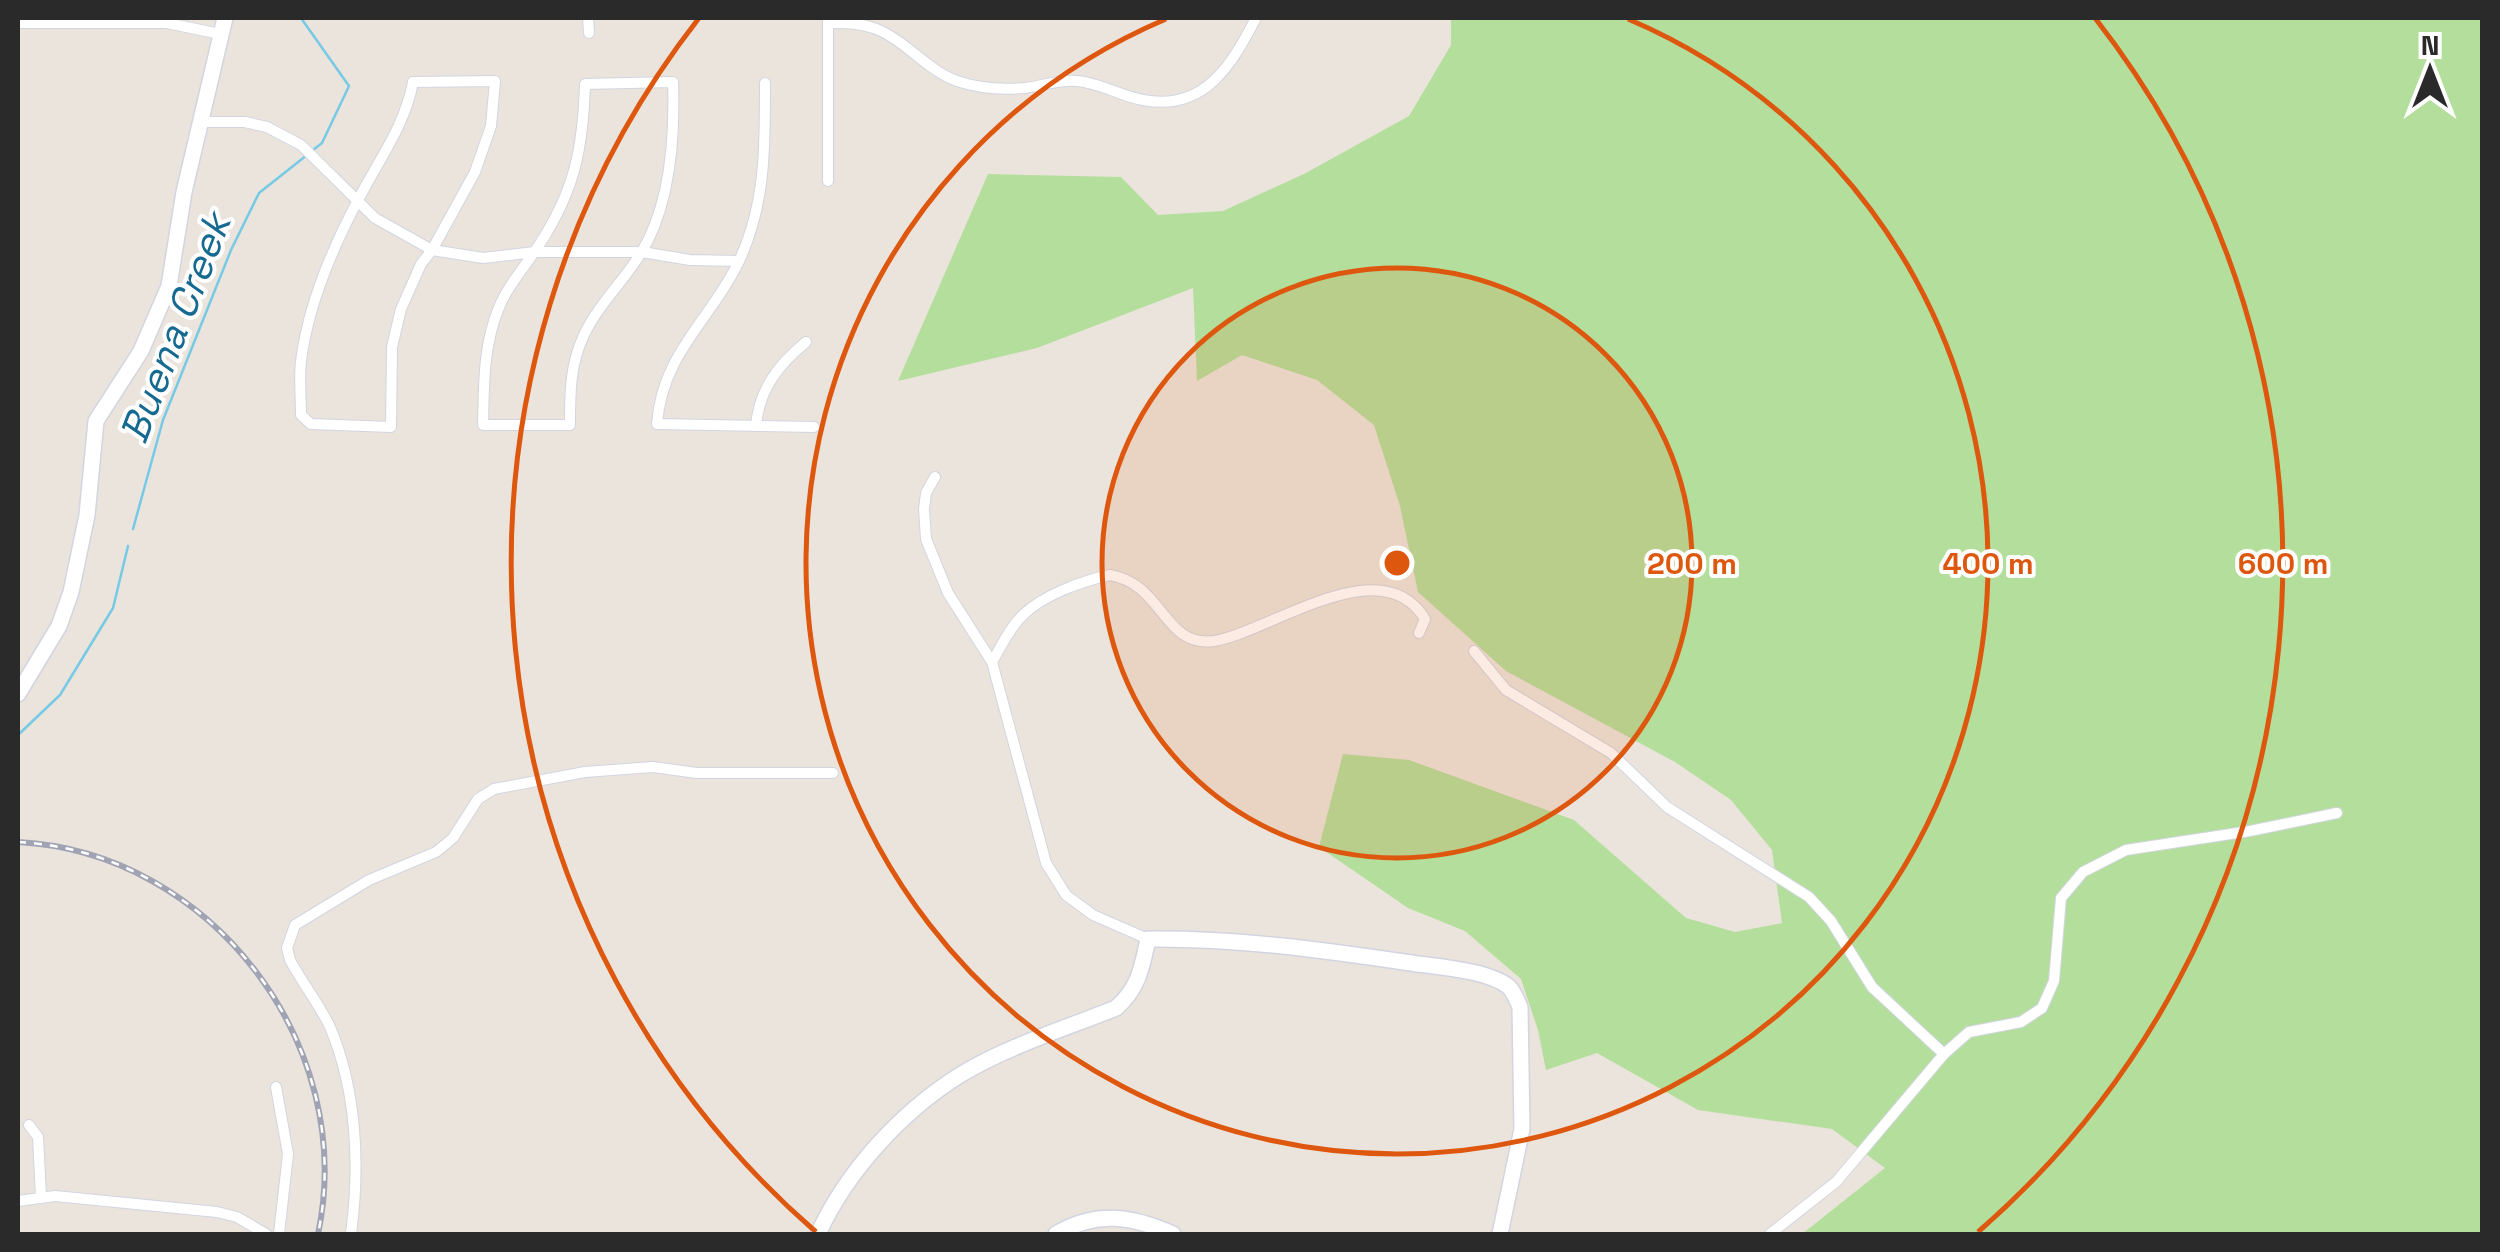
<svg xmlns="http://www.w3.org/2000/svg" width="2500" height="1252" font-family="'Space Grotesk',sans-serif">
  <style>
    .grass { fill: #b4de9c }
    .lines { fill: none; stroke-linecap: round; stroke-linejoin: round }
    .stream { stroke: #76cae6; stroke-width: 2.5 }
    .street-casing { stroke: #d2d5e1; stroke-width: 12 }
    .secondary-casing { stroke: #d2d5e1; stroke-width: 18 }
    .street { stroke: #fff; stroke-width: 10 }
    .secondary { stroke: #fff; stroke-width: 15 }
    .rail-casing { stroke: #a0a3b3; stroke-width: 6 }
    .rail { stroke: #fff; stroke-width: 2.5; stroke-dasharray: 8; stroke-linecap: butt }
    .ring { fill: none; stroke: #de570e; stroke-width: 5 }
    .labels { text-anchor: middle; stroke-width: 8; stroke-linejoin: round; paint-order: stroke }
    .water-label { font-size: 40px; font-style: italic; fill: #166991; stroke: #fff }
    .centre { fill: #de570e; stroke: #fff; stroke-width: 5 }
    .ring-label { font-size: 30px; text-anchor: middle; font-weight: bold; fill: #de570e; stroke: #fff; stroke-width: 8; stroke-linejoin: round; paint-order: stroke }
  </style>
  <rect width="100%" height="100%" fill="#ebe4dc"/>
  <path class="grass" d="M1451,18H2482V1234H1802L1885,1168L1832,1129L1698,1110L1597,1053L1546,1070L1538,1030L1521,979L1465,931L1408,908L1319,847L1343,754L1409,760L1574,820L1686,918L1735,932L1782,923L1772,850L1731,800L1675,762L1506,671L1418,592L1400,506L1374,425L1317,380L1242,355L1197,381L1193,288L1037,348L898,381L988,174L1121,177L1158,215L1223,211L1304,174L1409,116L1451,45Z"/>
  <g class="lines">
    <g class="stream">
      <path d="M301,18L349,86L322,143L313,150"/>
      <path d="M133,529L163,420L231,250L259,193L307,155"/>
      <path d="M18,735L60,695L113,608L128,546"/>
    </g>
    <g class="street-casing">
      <g id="street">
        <path d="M588,18L589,33"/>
        <path d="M828,18V181"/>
        <path d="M18,23H167L220,34"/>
        <path d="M828,23C846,23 864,23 881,31C909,44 927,70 957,81C978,88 1002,90 1025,88C1043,86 1059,79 1077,81C1101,83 1120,96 1143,100C1205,112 1232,64 1256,18"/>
        <path d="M495,81L491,126L475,172L432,250L421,264L401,309L392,347L391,427L311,424L301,415C301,397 299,378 301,361C308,306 332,249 358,200C378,161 405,126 413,82Z"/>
        <path d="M673,82C675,138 671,204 641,253C624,281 598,305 584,335C570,364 570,393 570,425H483C484,387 483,347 498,310C507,286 525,267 539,245C575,190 583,148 585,84Z"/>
        <path d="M765,83C765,144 766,202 740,259C712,319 662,353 657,424L814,427"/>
        <path d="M200,122H245L267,127L301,145L375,218L432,250L483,258L535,252H642L690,260L739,261"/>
        <path d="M756,426C759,389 779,364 806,342"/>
        <path d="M935,477L926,493L924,509L926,539L948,593L992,662L1046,863L1066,895L1093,915L1148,939"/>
        <path d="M1474,651L1506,690L1611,753L1667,807L1809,897L1831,921L1872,987L1944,1054"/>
        <path d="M992,662C1001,647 1010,627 1023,615C1043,595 1082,581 1110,575C1164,584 1163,648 1214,641C1270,632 1381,547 1425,619L1419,633"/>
        <path d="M276,1087L288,1154L279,1234"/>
        <path d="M29,1125L38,1137L41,1197"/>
        <path d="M18,1201L55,1196L217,1212L237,1217L266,1234"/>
        <path d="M351,1234C360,1166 357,1091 330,1027C321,1007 301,981 290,960L287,948L295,925L369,880L436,852L453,838L478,799L494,789L585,772L653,767L697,773H833"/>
        <path d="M1770,1234L1836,1182L1944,1054L1969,1032L2021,1022L2042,1008L2054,981L2061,898L2083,872L2126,850L2250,831L2337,813"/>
      </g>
    </g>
    <g class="secondary-casing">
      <g id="secondary">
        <path d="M18,694L59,626L71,592L87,515L96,421L141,351L169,286L184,192L225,18"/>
        <path d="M818,1234C847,1171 901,1112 960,1075C1008,1046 1064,1029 1116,1008C1139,988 1142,967 1148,939C1237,938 1323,950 1411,963C1437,967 1489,970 1509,987C1514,992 1517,1000 1520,1007L1522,1129L1500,1234"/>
        <path d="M1056,1234C1096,1210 1132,1216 1173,1234"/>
      </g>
    </g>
    <use href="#street" class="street"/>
    <use href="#secondary" class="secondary"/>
    <g class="rail-casing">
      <path id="rail" d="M18,842C212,852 358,1046 318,1234"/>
    </g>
    <use href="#rail" class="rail"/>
  </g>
  <circle cx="1397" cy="563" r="295" fill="#de570e" fill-opacity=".12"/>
  <g class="ring">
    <circle cx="1397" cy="563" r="295"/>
    <path d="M1628 19A591 591 0 1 1 1166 19"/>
    <path d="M816 1232A886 886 0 0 1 699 18M2095 18A886 886 0 0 1 1978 1232"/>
  </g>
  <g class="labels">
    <g class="water-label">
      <text transform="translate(175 328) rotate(-69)" y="14">Buena Creek</text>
    </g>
  </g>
  <circle cx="1397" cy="563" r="15" class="centre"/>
  <g class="ring-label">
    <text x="1692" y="574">200 m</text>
    <text x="1988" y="574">400 m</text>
    <text x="2283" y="574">600 m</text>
  </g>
  <rect width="2500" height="1252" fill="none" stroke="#2a2a2a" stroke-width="40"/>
  <g transform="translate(2430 70)" stroke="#ffffff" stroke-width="8" paint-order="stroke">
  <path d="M0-8L18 38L0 25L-18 38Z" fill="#2a2a2a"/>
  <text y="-15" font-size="28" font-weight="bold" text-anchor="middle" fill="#2a2a2a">N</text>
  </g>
</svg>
